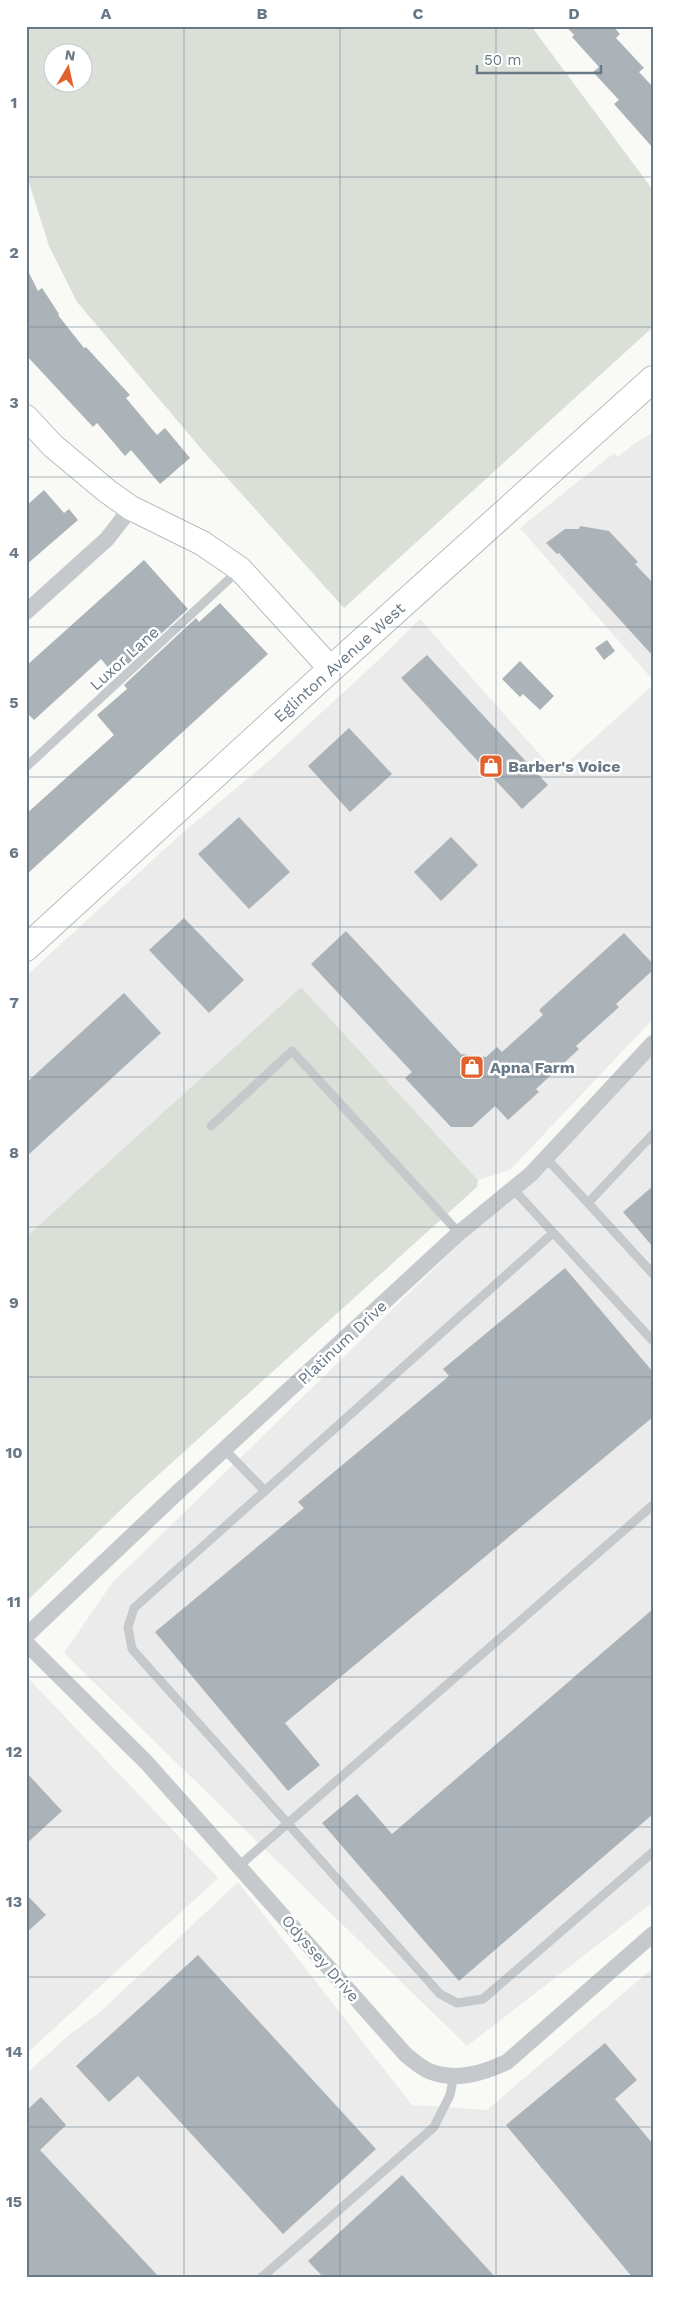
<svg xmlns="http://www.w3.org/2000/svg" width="679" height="2304" font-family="'Work Sans',sans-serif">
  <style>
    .built { fill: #eaebea }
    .green { fill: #dae0d7; fill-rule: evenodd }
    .building { fill: #abb3b9 }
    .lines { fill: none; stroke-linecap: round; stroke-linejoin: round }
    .secondary-casing { stroke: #b7bcc1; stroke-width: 26 }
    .primary-casing { stroke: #b8bcc0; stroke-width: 28 }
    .lane { stroke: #c5c9cc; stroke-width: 9 }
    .street { stroke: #c5c9cc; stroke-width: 16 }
    .secondary { stroke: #fff; stroke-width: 24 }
    .primary { stroke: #fff; stroke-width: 26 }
    .grid { fill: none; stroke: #687887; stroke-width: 1; stroke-opacity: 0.55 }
    .labels { text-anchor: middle; stroke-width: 5; stroke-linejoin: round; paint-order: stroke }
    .street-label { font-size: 16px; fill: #687887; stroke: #fff }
    .poi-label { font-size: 16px; font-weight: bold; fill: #687887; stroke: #fff; text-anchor: start }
    .neatline { fill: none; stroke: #687887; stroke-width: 2 }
    .grid-label { font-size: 16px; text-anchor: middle; font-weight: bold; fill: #687887 }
  </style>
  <rect width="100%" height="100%" fill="#f9f9f6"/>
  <g class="built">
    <path d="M651,434L653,436V680L520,528L614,453L618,457L638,441Z"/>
    <path d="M420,619L556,773L653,685V1019L510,1170L478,1180L301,987L26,1237V976L180,835L270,760L370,668Z"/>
    <path d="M653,1055V1902L467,2046L64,1653L112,1583Z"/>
    <path d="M28,1678L218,1878L26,2054V1679Z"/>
    <path d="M238,1882L412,2105L487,2110L653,1968V2278H26V2074L69,2035L99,2013Z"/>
  </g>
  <g class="green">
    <path d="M26,26H531L653,190V327L344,608L203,451L77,302L49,246L26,173ZM52,52H82V82H52Z"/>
    <path d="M301,987L478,1180L477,1187L135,1496L26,1602V1237Z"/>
  </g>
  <g class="building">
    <path d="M566,26H613L620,34L616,38L644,68L639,72L653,87V148L614,104L619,100L593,72L599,67L572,37L574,35Z"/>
    <path d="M26,267L38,291L42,288L59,314L58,315L84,348L86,347L130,395L126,398L157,435L165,428L190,458L160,484L131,450L125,456L97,423L93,427L26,355Z"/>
    <path d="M44,490L64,513L69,509L78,520L26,565V506Z"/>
    <path d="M580,526L609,531L638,562L635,564L653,583V656L559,553L557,554L546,543L565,529H579Z"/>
    <path d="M144,560L188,609L115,676L101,659L34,720L26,712V666Z"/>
    <path d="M220,603L268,654L26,875V814L114,735L97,715L127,689L124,685L196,618L199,622Z"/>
    <path d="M607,640L615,651L604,660L595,648Z"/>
    <path d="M427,655L548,785L522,809L401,678Z"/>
    <path d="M520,661L554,696L540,710L523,694L520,697L502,679Z"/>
    <path d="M349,728L392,774L350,812L308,766Z"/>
    <path d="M239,817L290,872L249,909L198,854Z"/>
    <path d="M451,837L478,865L441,901L414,872Z"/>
    <path d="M184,918L244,980L209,1013L149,950Z"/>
    <path d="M346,931L461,1054L486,1057L497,1047L502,1052L543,1015L539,1010L624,933L653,964V970L616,1004L619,1007L576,1046L579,1049L536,1089L539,1092L508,1120L495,1106L472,1127H451L405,1078L412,1072L311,964Z"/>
    <path d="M124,993L161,1033L26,1157V1083Z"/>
    <path d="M653,1186V1247L623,1212Z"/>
    <path d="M565,1268L653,1372V1417L285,1723L320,1765L288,1791L155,1632L304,1508L298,1502L449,1376L443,1369Z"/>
    <path d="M653,1609V1814L459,1981L322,1823L357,1794L392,1834Z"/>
    <path d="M26,1772L62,1811L26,1844Z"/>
    <path d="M26,1894L46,1915L26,1933Z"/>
    <path d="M198,1955L376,2149L283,2234L138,2076L109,2102L76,2066Z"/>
    <path d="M605,2043L637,2080L615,2099L653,2144V2278H633L506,2125Z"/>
    <path d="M41,2097L66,2125L40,2150L160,2278H26V2111Z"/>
    <path d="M402,2175L496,2278H324L308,2261Z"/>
  </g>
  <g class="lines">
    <g class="secondary-casing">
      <path id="secondary" d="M26,417L53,446L107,491L131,508L202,543L240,569L331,669"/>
    </g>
    <g class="primary-casing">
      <path id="primary" d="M26,948L331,669L653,379"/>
    </g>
    <g class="lane">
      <path d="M26,767L239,570"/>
      <path d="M211,1126L292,1051L459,1233"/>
      <path d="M546,1158L588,1203L653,1134"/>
      <path d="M514,1190L653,1341"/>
      <path d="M588,1203L653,1274"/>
      <path d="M553,1233L134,1608L128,1627L132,1649L440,1994L457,2003L483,1999L653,1852"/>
      <path d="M225,1450L265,1491"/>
      <path d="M240,1865L653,1505"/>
      <path d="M261,2278L434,2127L450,2095L454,2075"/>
    </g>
    <g class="street">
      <path d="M26,612L107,539L131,508"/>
      <path d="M26,1636L178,1492L459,1233L531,1174L653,1043"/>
      <path d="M26,1643L147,1763L406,2055C413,2060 421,2068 429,2071C456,2082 483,2073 507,2062L653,1934"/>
    </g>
    <use href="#secondary" class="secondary"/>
    <use href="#primary" class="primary"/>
  </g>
  <path class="grid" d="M184,26V2278M340,26V2278M496,26V2278M26,177H653M26,327H653M26,477H653M26,627H653M26,777H653M26,927H653M26,1077H653M26,1227H653M26,1377H653M26,1527H653M26,1677H653M26,1827H653M26,1977H653M26,2127H653"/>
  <defs>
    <g id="shop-square" transform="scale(1.25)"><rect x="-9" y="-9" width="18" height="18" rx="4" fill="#e2622d" stroke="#fff"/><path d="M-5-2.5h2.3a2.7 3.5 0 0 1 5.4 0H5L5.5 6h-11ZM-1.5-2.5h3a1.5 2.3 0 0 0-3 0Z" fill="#fff"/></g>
  </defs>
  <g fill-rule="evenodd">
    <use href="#shop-square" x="491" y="766"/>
    <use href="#shop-square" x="472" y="1067"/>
  </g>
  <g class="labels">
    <g class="street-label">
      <text transform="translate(124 658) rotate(-42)" y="6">Luxor Lane</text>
      <text transform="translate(339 662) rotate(-42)" y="6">Eglinton Avenue West</text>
      <text transform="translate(342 1342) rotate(-43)" y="6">Platinum Drive</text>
      <text transform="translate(321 1958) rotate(49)" y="6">Odyssey Drive</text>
    </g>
    <g class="poi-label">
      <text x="508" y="772">Barber's Voice</text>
      <text x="490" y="1073">Apna Farm</text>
    </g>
  </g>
  <rect width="679" height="2304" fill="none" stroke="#ffffff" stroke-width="55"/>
  <g transform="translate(68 68) rotate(9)"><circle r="24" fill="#ffffff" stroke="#c3c9cf"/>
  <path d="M0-4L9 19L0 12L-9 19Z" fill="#e2622d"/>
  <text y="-8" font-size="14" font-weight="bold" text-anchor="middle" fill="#687887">N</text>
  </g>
  <path d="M477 65v8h124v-8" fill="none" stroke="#687887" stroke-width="2.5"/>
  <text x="484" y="65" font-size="15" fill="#687887" stroke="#ffffff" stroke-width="4" paint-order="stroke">50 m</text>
  <rect x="28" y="28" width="624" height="2248" class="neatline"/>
  <g class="grid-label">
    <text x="106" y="19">A</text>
    <text x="262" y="19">B</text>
    <text x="418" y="19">C</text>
    <text x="574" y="19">D</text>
    <text x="14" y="108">1</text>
    <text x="14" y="258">2</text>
    <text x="14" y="408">3</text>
    <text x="14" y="558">4</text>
    <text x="14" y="708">5</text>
    <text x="14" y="858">6</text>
    <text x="14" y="1008">7</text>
    <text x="14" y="1158">8</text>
    <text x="14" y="1308">9</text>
    <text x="14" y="1458">10</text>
    <text x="14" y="1607">11</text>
    <text x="14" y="1757">12</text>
    <text x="14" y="1907">13</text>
    <text x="14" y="2057">14</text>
    <text x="14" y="2207">15</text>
  </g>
</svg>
